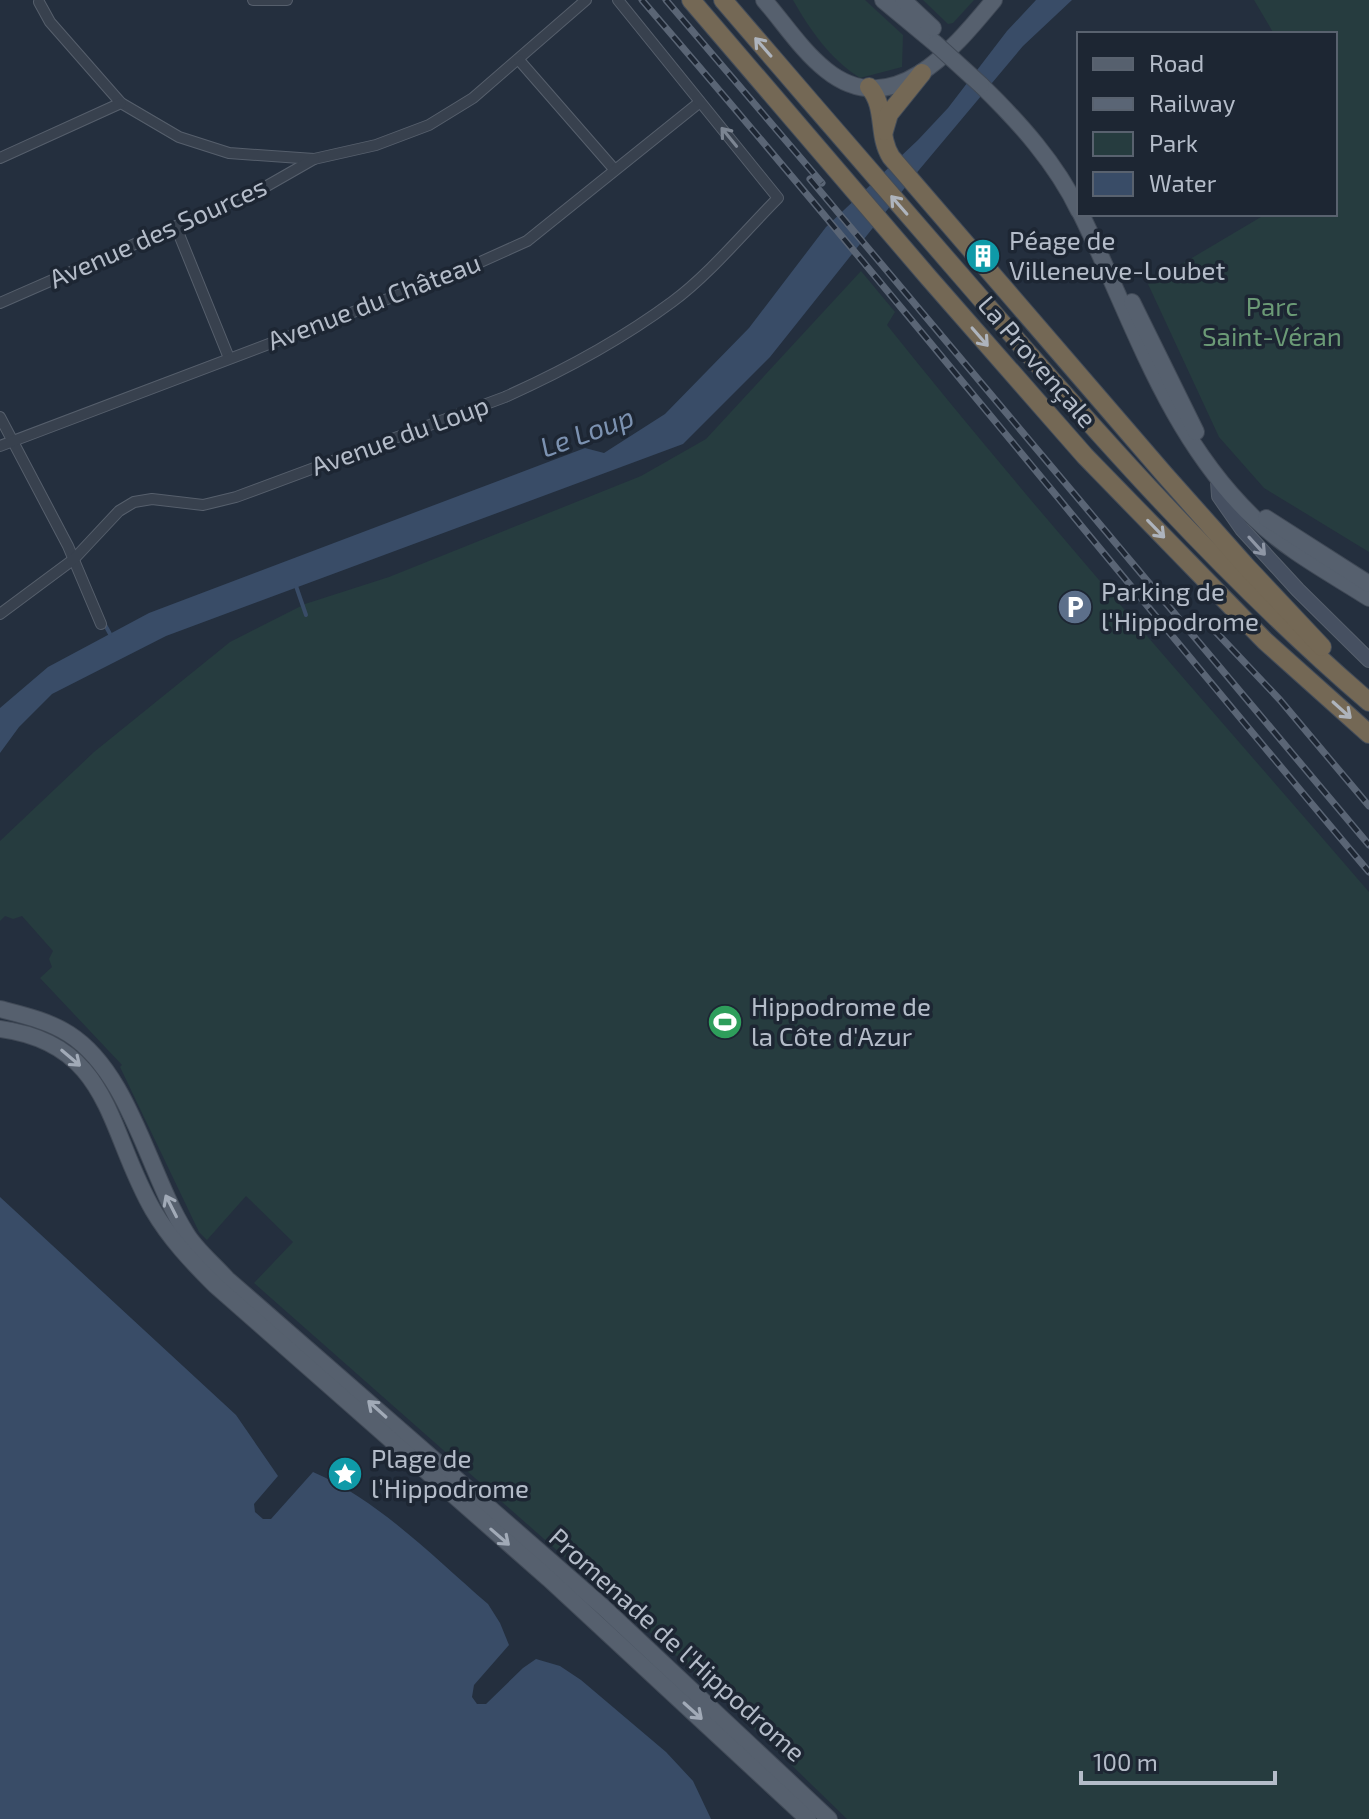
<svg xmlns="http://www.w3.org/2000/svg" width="1369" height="1819" font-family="'Exo 2',sans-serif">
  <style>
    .green { fill: #263c3f }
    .water { fill: #394c67 }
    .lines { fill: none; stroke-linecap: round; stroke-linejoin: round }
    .stream { stroke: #394c67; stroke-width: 4 }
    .street-casing { stroke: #565f6c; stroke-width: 12 }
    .secondary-casing { stroke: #565f6c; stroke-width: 16 }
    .primary-casing { stroke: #414a57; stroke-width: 18 }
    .highway-casing { stroke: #434c59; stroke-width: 20 }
    .street { stroke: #38414e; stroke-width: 10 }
    .secondary { stroke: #465061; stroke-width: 14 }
    .primary { stroke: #56606e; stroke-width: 16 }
    .highway { stroke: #746855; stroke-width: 18 }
    .rail-casing { stroke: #5a6575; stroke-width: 7 }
    .rail { stroke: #1d2633; stroke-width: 4; stroke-dasharray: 12; stroke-linecap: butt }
    .primary-bridge-casing { stroke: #414a57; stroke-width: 18; stroke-linecap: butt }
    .primary-bridge { stroke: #56606e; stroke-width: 16 }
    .oneway { stroke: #aeb4bd }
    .oneway2 { stroke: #7c8592 }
    .oneway3 { stroke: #8e96a5 }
    .oneway4 { stroke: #a1aab7 }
    .labels { text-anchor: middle; stroke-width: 7; stroke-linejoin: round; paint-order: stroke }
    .street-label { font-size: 26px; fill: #b4bcc9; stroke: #1d2633 }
    .poi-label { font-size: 26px; fill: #b4bcc9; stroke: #1d2633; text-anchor: start }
    .park-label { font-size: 26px; fill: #6b9a76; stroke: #1d2633 }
    .water-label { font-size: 28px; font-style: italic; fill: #7c92b1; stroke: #1d2633 }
  </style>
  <rect width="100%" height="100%" fill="#242f3e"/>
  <g class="green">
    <path d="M793,0H865L903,35L902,67L860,78C830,59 810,30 793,0Z"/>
    <path d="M923,0H974L953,23L948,24Z"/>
    <path d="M1254,0H1369V552L1264,488L1219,437L1148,284L1266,214H1335V34H1274Z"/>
    <path d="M861,271L895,312L887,325C1042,519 1207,704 1369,892V1819H847L745,1720L740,1712L254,1283L293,1242L246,1196L207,1240L199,1232L120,1067L122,1065L40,978L52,967L49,959L53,951L22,916L13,919L5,916L0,921V841L94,752L230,642L305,604L389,577L641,476L706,439Z"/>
  </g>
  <g class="water">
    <path d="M1036,0H1072L1023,46L919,170L770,357L683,444L166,636L52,694L19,727L0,753V708L48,667L149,613L585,448L604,453L665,414L749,328L826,227L918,140L948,108L1007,31Z"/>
    <path d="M0,1197L236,1415L278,1476L254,1504L255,1512L263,1519H271L313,1472C380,1501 433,1557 488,1604L500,1623L509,1645L474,1685L472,1697L477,1704H486L523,1668L536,1659L560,1666L581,1680L666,1752L693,1781L711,1819H0Z"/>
  </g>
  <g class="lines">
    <g class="stream">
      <path d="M296,586L306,615"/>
      <path d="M104,623L110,634"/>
    </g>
    <g class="street-casing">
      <g id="street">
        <path d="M253,0H287"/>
        <path d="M39,2L50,22L121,103L179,137L229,153L314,159L376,145L429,125L473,98L586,0"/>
        <path d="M519,60L614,169"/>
        <path d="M0,158L121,103"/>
        <path d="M176,227L229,358"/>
        <path d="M0,303L265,187L314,159"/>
        <path d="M0,417L68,546L101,624"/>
        <path d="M0,446L456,273L527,241L700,102"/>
        <path d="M0,614L74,559L119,511L134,502L152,499L203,505L236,497L505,397C563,371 622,339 672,302C710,274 745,231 778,198L618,0"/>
      </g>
    </g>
    <g class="secondary-casing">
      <path id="secondary" d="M1218,481L1219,496L1242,529L1298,590L1369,660"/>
    </g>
    <g class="primary-casing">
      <g id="primary">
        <path d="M764,0C784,23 802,51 826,70C893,124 955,47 994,0"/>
        <path d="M883,0L936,44"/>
        <path d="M903,0L933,28"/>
        <path d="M981,85C1019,122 1056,163 1079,211"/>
        <path d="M1081,214C1133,320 1167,435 1254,518C1288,551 1330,573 1369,598"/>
        <path d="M1132,302L1196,432"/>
        <path d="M1266,518L1369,584"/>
        <path d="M0,1009C23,1015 49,1021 69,1034C130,1073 148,1173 186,1233C196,1250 214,1264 227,1279L603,1607L829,1819"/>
        <path d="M0,1029C112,1044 107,1131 153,1210C170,1239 192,1262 215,1285L549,1579L808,1819"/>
      </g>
    </g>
    <g class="highway-casing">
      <g id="highway">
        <path d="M691,0L929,278L1085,456L1265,641L1369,734"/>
        <path d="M723,0C807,98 891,195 976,293C1100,437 1225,578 1369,702"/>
        <path d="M869,87C887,107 877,135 891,157L1165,475L1245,565L1322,647"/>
        <path d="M884,131L889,114L922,73"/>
      </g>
    </g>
    <use href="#street" class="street"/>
    <use href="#secondary" class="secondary"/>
    <use href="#primary" class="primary"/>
    <use href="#highway" class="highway"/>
    <g class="rail-casing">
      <g id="rail">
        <path d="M642,0C889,287 1125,583 1369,872"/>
        <path d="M666,0L822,183"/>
        <path d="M810,179L1369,845"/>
        <path d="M1214,630L1280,700L1369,806"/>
      </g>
    </g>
    <use href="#rail" class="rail"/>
    <g class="primary-bridge-casing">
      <path id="primary-bridge" d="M936,44L981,85"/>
    </g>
    <use href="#primary-bridge" class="primary-bridge"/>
  </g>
  <defs><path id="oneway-shaft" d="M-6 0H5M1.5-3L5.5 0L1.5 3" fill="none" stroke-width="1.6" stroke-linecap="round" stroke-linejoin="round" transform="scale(2)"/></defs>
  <g class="oneway">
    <use href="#oneway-shaft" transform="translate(763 47) rotate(-131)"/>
    <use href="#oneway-shaft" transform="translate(899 205) rotate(-131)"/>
    <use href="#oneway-shaft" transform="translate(980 337) rotate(49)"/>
    <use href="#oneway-shaft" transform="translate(1156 529) rotate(46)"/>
    <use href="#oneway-shaft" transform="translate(1342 710) rotate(42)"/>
  </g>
  <use class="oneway2" href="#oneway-shaft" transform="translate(729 137) rotate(-129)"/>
  <use class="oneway3" href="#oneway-shaft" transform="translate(1257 546) rotate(48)"/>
  <g class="oneway4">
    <use href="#oneway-shaft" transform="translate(71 1058) rotate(40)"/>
    <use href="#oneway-shaft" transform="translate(171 1206) rotate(-117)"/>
    <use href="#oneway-shaft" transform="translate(377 1409) rotate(-138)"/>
    <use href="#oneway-shaft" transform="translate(500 1537) rotate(41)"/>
    <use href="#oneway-shaft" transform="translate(693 1711) rotate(42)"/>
  </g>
  <defs>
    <g id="building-disc" transform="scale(1.8)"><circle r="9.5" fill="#0f9aa8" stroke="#1d2633"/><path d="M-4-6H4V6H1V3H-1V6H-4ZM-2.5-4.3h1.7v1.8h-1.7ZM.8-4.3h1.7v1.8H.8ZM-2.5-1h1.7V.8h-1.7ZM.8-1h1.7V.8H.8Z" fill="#fff"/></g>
    <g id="parking-disc" transform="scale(1.8)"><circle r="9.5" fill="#5c6f8a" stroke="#1d2633"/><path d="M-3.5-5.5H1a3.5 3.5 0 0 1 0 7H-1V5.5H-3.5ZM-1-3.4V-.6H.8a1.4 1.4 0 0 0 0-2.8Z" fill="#fff"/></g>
    <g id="stadium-disc" transform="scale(1.8)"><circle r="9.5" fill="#2e9e5b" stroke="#1d2633"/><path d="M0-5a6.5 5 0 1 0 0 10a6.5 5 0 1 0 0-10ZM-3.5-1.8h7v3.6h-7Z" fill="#fff"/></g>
    <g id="sight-disc" transform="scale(1.8)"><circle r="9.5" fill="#0f9aa8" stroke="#1d2633"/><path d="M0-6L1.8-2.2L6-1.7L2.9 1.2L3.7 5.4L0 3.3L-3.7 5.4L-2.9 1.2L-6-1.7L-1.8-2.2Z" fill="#fff"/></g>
  </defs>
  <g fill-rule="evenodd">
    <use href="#building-disc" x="983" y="256"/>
    <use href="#parking-disc" x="1075" y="607"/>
    <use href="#stadium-disc" x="725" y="1022"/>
    <use href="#sight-disc" x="345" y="1474"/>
  </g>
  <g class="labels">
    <g class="street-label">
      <text transform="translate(158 233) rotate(-24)" y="9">Avenue des Sources</text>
      <text transform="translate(374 302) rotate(-21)" y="9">Avenue du Château</text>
      <text transform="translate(1037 362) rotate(49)" y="9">La Provençale</text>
      <text transform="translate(400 436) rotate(-20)" y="9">Avenue du Loup</text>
      <text transform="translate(677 1645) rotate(42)" y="9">Promenade de l'Hippodrome</text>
    </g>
    <g class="poi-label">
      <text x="1009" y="250">Péage de<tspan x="1009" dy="30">Villeneuve-Loubet</tspan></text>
      <text x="1101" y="601">Parking de<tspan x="1101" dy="30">l'Hippodrome</tspan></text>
      <text x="751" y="1016">Hippodrome de<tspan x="751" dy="30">la Côte d'Azur</tspan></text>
      <text x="371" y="1468">Plage de<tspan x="371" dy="30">l’Hippodrome</tspan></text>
    </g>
    <g class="park-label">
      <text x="1272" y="316">Parc<tspan x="1272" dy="30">Saint-Véran</tspan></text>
    </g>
    <g class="water-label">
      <text transform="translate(587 432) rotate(-20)" y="10">Le Loup</text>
    </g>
  </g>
  <rect x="1077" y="32" width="260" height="184" fill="#1d2633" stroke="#59626f" stroke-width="2"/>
  <rect x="1093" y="58" width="40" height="12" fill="#56606e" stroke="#59626f" stroke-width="2"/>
  <text x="1149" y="72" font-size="24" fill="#b4bcc9">Road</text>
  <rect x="1093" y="98" width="40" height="12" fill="#5a6575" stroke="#59626f" stroke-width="2"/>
  <text x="1149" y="112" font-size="24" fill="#b4bcc9">Railway</text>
  <rect x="1093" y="132" width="40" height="24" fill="#263c3f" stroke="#59626f" stroke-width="2"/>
  <text x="1149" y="152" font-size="24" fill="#b4bcc9">Park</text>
  <rect x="1093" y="172" width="40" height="24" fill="#394c67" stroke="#59626f" stroke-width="2"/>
  <text x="1149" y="192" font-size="24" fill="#b4bcc9">Water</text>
  <path d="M1081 1771v12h194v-12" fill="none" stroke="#b4bcc9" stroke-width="4"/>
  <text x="1093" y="1771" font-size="24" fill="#b4bcc9" stroke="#1d2633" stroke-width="6" paint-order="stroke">100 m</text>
</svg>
